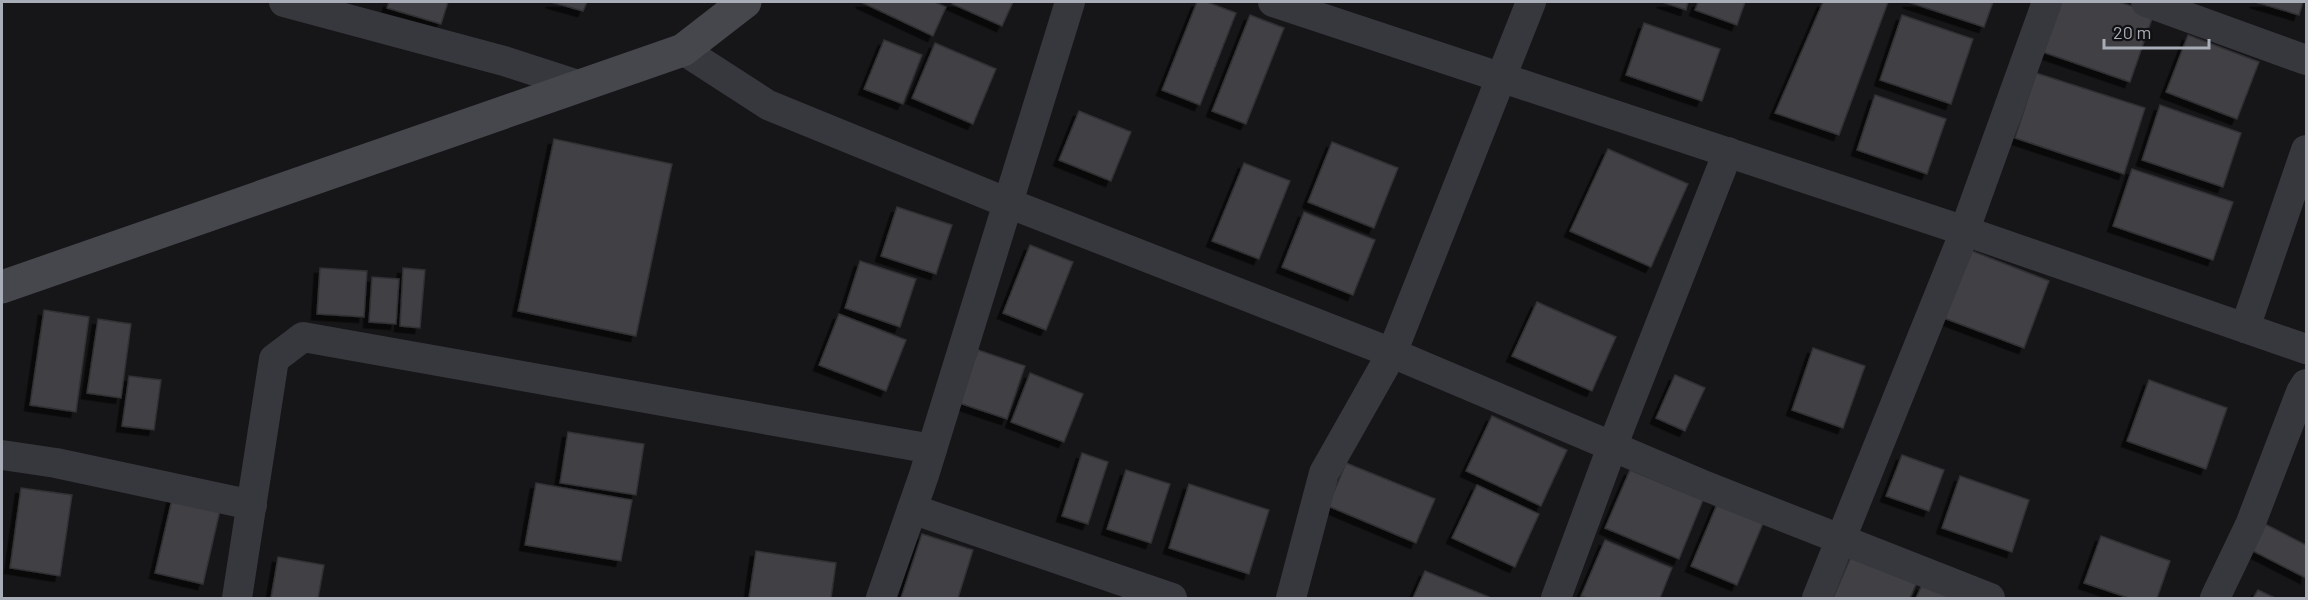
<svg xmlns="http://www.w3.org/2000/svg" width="2308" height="600" font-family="Barlow,sans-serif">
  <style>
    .building { fill: #404145; stroke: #303034; stroke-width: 1.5; filter: url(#shadow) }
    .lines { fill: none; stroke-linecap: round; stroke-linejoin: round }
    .street { stroke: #37383d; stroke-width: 30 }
    .secondary { stroke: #45474d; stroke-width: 33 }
  </style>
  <defs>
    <filter id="shadow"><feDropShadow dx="-5.5" dy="5.5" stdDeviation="0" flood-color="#0009"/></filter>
  </defs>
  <rect width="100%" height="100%" fill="#161618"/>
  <g class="building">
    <path d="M389,2H448L441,24L387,8Z"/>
    <path d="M551,2H587L583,11Z"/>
    <path d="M861,2H935L946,7L933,36Z"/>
    <path d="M953,2H1013L1002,26L952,4Z"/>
    <path d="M1197,2H1207L1236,13L1200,105L1162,90Z"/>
    <path d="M1662,2H1688L1686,10Z"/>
    <path d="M1698,2H1745L1737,25L1695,10Z"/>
    <path d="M1823,2H1888L1839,135L1775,113Z"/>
    <path d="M1908,2H1993L1984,27Z"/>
    <path d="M2053,2H2119L2154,13L2130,82L2037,50Z"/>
    <path d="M2255,2H2303L2299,15Z"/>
    <path d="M1250,15L1284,28L1246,124L1212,111Z"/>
    <path d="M1902,15L1973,39L1951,104L1880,80Z"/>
    <path d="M1644,23L1720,49L1702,101L1626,75Z"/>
    <path d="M2188,35L2259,62L2237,119L2166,92Z"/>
    <path d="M884,40L922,55L903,104L864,89Z"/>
    <path d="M935,43L996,69L973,124L912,98Z"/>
    <path d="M2036,73L2145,108L2124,174L2015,138Z"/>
    <path d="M1875,95L1946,119L1927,174L1857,150Z"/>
    <path d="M2160,105L2241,133L2223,187L2142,160Z"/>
    <path d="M1079,111L1131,132L1111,181L1059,160Z"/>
    <path d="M554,139L672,164L636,336L518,311Z"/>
    <path d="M1332,142L1398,168L1374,228L1308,202Z"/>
    <path d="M1608,149L1688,184L1651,267L1570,231Z"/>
    <path d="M1244,163L1290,181L1259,259L1212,241Z"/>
    <path d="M2132,169L2233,202L2213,260L2113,226Z"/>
    <path d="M897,207L952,225L936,274L881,256Z"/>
    <path d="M1304,212L1375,240L1353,295L1282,267Z"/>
    <path d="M1030,245L1073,262L1046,330L1003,313Z"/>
    <path d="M1967,249L2049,281L2024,348L1941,317Z"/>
    <path d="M860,261L916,279L900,327L845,308Z"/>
    <path d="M320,268L367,271L364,317L317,314Z"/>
    <path d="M403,268L425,270L420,328L400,326Z"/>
    <path d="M372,277L399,279L396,324L369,322Z"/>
    <path d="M1537,302L1616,337L1592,391L1512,356Z"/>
    <path d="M44,310L89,317L76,412L30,405Z"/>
    <path d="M839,314L906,340L886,391L819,365Z"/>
    <path d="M98,319L131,324L121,398L87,393Z"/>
    <path d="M1813,348L1865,366L1843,428L1792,410Z"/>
    <path d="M978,350L1025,366L1007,419L959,403Z"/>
    <path d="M1030,373L1083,394L1064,442L1011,422Z"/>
    <path d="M1675,375L1705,388L1685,431L1656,418Z"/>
    <path d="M129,376L161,380L154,430L122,426Z"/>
    <path d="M2149,380L2227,408L2206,469L2127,441Z"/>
    <path d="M1492,416L1567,450L1541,506L1466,471Z"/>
    <path d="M568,432L644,444L636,495L560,483Z"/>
    <path d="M1082,453L1108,462L1088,524L1062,516Z"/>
    <path d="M1902,455L1944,470L1929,511L1886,496Z"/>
    <path d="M1346,463L1435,499L1416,543L1328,506Z"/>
    <path d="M1126,470L1170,484L1151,543L1107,529Z"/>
    <path d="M1630,470L1703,500L1679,559L1605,528Z"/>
    <path d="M1960,476L2029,500L2012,552L1942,528Z"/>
    <path d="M536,483L632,500L621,561L525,545Z"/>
    <path d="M1189,484L1269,510L1249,574L1169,548Z"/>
    <path d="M1477,485L1539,514L1515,567L1452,538Z"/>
    <path d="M21,488L72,495L60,576L10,568Z"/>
    <path d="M173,495L221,506L203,584L155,573Z"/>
    <path d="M1718,502L1764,521L1737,585L1691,566Z"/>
    <path d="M2259,521L2306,545V578L2245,547Z"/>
    <path d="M922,534L973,550L958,598H901Z"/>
    <path d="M2101,536L2170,561L2157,598H2129L2084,583Z"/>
    <path d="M1605,540L1672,568L1660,598H1587L1581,596Z"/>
    <path d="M756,551L836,563L831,598H749Z"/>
    <path d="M1853,552L1918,580L1910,598H1833Z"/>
    <path d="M278,557L324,565L318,598H271Z"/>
    <path d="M1425,571L1489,597L1488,598H1413Z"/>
    <path d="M1922,585L1954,598H1916Z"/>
    <path d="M2258,590L2275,598H2253Z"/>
  </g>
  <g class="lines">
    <g class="street">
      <path d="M284,2L504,61L581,86"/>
      <path d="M1273,2L1965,231L2306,349"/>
      <path d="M2146,2L2306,60"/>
      <path d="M683,50L768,105L1008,203L1392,353L1708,487L1990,598"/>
      <path d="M2245,328L2306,150"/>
      <path d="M2,455L56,463L252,505"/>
      <path d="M912,509L1172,598"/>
      <path d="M237,598L274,359L303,337L932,449"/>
      <path d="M881,598L924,475L1070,2"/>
      <path d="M1291,598L1324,473L1392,353L1531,2"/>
      <path d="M1556,598L1612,447L1728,152"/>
      <path d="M1817,598L1959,246L2047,2"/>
      <path d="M2215,598L2250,525L2301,392L2306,384"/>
    </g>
    <path class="secondary" d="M2,287L683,50L745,2"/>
  </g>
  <rect width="2308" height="600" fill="none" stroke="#a8adb8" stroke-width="6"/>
  <path d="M2104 39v9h105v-9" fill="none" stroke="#a8adb8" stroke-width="3"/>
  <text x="2113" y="39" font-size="18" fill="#a8adb8" stroke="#111113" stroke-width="4.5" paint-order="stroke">20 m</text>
</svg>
